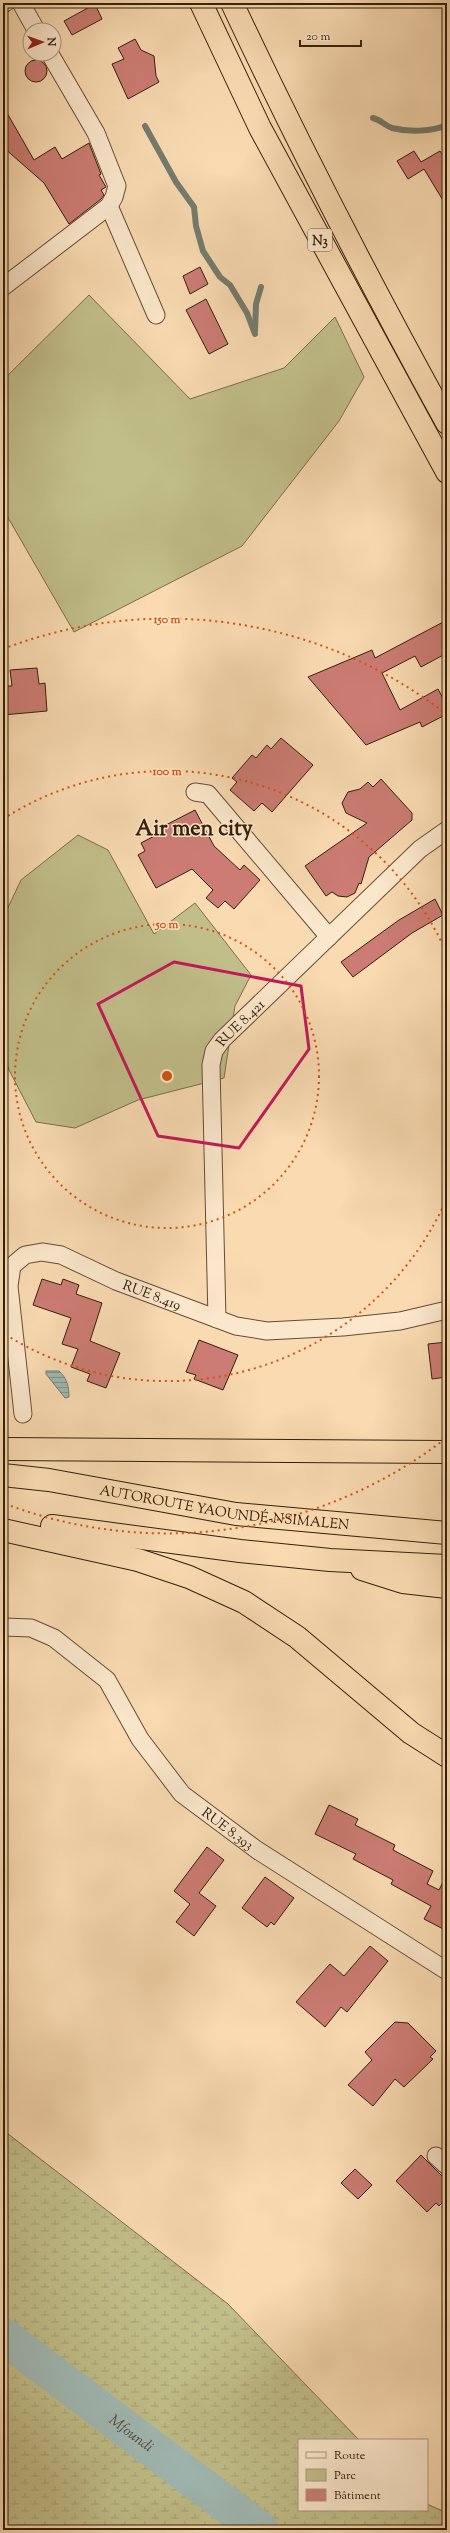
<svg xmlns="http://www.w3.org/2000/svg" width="450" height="2533" font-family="'Sorts Mill Goudy',serif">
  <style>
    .green { fill: #c1be89; stroke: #7a6f49 }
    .wetland { fill: url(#wetland-marsh); stroke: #7a6f49 }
    .water { fill: url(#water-rules); stroke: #747c70 }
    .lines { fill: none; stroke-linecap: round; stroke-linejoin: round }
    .stream { stroke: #747c70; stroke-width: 6 }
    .river { stroke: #a0b9b4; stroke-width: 37 }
    .building { fill: #cc7c74; stroke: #332009 }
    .minor-casing { stroke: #644e33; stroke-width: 19 }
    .trunk-casing { stroke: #332009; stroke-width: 24 }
    .motorway-casing { stroke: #332009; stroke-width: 24 }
    .minor { stroke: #fbe7cc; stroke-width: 17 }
    .trunk { stroke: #f9dab1; stroke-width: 22 }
    .motorway { stroke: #f9dab1; stroke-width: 22 }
    .marked { fill: none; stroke: #c2185b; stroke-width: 3; stroke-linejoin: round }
    .ring { fill: none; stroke: #d6530c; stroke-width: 2; stroke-dasharray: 2 4 }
    .labels { text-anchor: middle; stroke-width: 3; stroke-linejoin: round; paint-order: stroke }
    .shield { fill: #fbe7cc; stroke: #6f5c44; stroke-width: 1 }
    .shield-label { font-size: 13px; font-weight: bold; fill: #332009 }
    .street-label { font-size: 14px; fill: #332009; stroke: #fbe7cc }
    .water-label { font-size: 15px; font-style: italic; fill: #544e3c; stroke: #fbe7cc }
    .town-label { font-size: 22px; font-weight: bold; fill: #332009; stroke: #fbe7cc }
    .centre { fill: #d6530c; stroke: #fbe7cc; stroke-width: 2 }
    .ring-label { font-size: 12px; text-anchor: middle; font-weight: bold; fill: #d6530c; stroke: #fbe7cc; stroke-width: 3; stroke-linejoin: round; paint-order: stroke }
  </style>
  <defs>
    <pattern id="wetland-marsh" width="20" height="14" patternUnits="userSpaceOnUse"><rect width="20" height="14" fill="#c1be89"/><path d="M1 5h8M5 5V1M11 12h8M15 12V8" fill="none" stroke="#a6a375"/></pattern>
    <pattern id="water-rules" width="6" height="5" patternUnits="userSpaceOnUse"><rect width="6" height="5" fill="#a0b9b4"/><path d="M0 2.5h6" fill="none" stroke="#839691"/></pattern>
  </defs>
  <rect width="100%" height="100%" fill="#f9dab1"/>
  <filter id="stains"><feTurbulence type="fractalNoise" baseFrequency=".005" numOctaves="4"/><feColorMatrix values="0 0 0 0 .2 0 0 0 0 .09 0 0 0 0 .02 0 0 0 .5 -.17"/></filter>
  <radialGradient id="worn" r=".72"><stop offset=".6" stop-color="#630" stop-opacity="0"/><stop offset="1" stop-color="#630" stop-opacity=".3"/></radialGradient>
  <g class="green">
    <path d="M89,295L190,399L284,368L335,317L364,377L339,421L242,546L74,632L3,509V380Z"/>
    <path d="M78,835L108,850L154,934L195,903L251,975L235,1006L224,1078L138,1100L75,1128L36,1122L9,1070L3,1050V918L21,880Z"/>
  </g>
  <path class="wetland" d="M3,2130L228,2304L359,2440H299V2510H427V2504L447,2513V2530H3Z"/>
  <path class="water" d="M46,1371H59C67,1378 69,1387 69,1397L65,1398L46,1374Z"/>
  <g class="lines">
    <g class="stream">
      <path d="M373,118C381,120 384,125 392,128C408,132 432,132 447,125"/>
      <path d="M145,126L176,182L194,207L196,226L203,251L220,277L230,285L247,313L255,334"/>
      <path d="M255,331L256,304L261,287"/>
    </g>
    <path class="river" id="s1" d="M3,2336L260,2530"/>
  </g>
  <g class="building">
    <path d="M95,4L102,19L72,35L64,21Z"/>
    <path d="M135,39L141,50L154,56L156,76L159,82L128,99L112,64L124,59L118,48Z"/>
    <circle cx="36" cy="71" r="11"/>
    <path d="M3,106L34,160L55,147L62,159L89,143L101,174L99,175L106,187L101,190L104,195L101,199L69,224L44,183L3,147Z"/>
    <path d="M414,151L421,162L440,151L447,163V207L424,169L408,179L397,161Z"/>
    <path d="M200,267L208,284L190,294L183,276Z"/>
    <path d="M206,299L228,344L209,354L186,310Z"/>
    <path d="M447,620V653L421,667L415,656L382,673L400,710L438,689L447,706V714L422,727L420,722L366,745L308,677L372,650L375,658Z"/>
    <path d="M37,668L39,684L45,683L47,711L3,715V686H12L10,670Z"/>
    <path d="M281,738L313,765L272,812L262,803L254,811L230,790L237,782L232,778L252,755L256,758L267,745L271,749Z"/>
    <path d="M381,779L412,813V820L369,857L361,884L359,883L355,893L347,897L338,896L332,892L326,896L305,866L367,823L346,813L342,803L348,792L360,789L368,782L373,787Z"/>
    <path d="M195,810L214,846L240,870L244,865L260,880L234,909L225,901L218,908L206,898L213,890L192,869L156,888L138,855L145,851L141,843L162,832L160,828Z"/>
    <path d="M435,899L443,915L412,933L353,977L341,962L399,920Z"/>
    <path d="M42,1279L61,1285L63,1279L79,1285L76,1294L102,1303L90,1341L120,1353L106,1388L87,1381L90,1374L71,1367L78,1349L62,1344L71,1318L33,1305Z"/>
    <path d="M199,1340L238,1355L223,1390L194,1379L196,1375L186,1372Z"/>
    <path d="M447,1342V1377L432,1379L428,1344Z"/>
    <path d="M329,1805L358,1819L355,1825L395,1845L393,1850L433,1871L427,1884L439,1890L447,1874V1931L424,1919L431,1906L391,1884L393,1880L353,1859L356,1854L315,1834Z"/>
    <path d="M207,1847L224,1860L199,1893L216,1906L194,1936L176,1922L190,1904L174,1891Z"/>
    <path d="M265,1877L294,1898L274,1925L271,1922L267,1927L242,1908Z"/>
    <path d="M370,1946L388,1961L347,2012L341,2007L325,2027L296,2002L330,1964L344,1976Z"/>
    <path d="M395,2022L408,2023L436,2051L430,2057L433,2059L404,2087L395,2079L373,2106L348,2085L372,2060L365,2052Z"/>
    <path d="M421,2155L447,2181V2198L439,2206L436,2203L427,2212L396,2181Z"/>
    <path d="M355,2169L372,2185L358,2199L341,2183Z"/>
  </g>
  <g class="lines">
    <g class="minor-casing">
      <g id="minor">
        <path d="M21,3L36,30"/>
        <path d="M3,4L5,3"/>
        <path d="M109,206L156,315"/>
        <path d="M3,287L109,206L114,197L117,186L96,133L50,54"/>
        <path d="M195,792L208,794L329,937"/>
        <path id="s2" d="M217,1319L211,1065L214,1051L222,1040L420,849L447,830"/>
        <path id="s3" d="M23,1414L9,1286L12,1266L25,1255L42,1252L61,1255L116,1281L236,1326L267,1331L343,1327L400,1321L447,1310"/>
        <path id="s4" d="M3,1627L31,1628L54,1638L107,1680L140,1739L182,1794L257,1850L447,1971"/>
        <path d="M436,2156L447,2166"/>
      </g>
    </g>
    <g class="trunk-casing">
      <g id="trunk">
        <path d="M201,3L260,128L447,472"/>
        <path d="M232,3C299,146 371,285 447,423"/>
      </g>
    </g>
    <g class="motorway-casing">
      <g id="motorway">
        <path d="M3,1449L447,1452"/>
        <path id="s5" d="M3,1475L49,1480L236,1514L447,1533"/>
        <path d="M52,1526L240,1551L330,1560L447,1566"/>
        <path d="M3,1530L138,1560L189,1577L244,1602L297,1637L411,1733L447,1756"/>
        <path d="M362,1569L403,1582L447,1587"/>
      </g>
    </g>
    <use href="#minor" class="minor"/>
    <use href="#trunk" class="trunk"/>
    <use href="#motorway" class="motorway"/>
  </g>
  <path class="marked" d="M174,962L301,986L309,1049L239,1148L158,1136L98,1004Z"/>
  <g class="ring">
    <circle cx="167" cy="1076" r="152"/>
    <path d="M447 1198A305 305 0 0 1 3 1333M3 819A305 305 0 0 1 447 954"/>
    <path d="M445 1439A457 457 0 0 1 3 1503M3 649A457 457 0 0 1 445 713"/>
  </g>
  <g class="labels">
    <rect class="shield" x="308" y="229" width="24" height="22" rx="3"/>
    <g class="shield-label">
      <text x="320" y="245">N3</text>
    </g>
    <g class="street-label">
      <text dy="5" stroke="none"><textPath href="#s2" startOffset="307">RUE 8.421</textPath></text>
      <text dy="5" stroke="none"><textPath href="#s3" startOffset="302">RUE 8.419</textPath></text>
      <text dy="5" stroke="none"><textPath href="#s5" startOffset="224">AUTOROUTE YAOUNDÉ-NSIMALEN</textPath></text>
      <text dy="5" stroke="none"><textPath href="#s4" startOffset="315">RUE 8.393</textPath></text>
    </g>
    <g class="water-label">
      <text dy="5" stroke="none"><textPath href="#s1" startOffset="161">Mfoundi</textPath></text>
    </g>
    <g class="town-label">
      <text x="194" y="835">Air men city</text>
    </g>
  </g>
  <circle cx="167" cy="1076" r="6" class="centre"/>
  <g class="ring-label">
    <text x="167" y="623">150 m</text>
    <text x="167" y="775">100 m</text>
    <text x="167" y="928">50 m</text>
  </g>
  <rect width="450" height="2533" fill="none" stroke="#f9dab1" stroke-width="16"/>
  <rect x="4" y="4" width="442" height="2525" fill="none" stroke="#332009" stroke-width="2"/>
  <rect x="8" y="8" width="434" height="2517" fill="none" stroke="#332009"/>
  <rect x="298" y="2439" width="130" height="72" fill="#fbe7cc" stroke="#ab977e"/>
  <rect x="306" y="2452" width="20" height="6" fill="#fbe7cc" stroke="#ab977e"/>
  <text x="334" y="2459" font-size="12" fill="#332009">Route</text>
  <rect x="306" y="2469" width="20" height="12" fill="#c1be89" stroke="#ab977e"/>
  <text x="334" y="2479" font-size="12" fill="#332009">Parc</text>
  <rect x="306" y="2489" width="20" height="12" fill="#cc7c74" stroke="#ab977e"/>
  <text x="334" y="2499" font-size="12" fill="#332009">Bâtiment</text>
  <g transform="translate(42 42) rotate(88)"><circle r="19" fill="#fbe7cc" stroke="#ab977e"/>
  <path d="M0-3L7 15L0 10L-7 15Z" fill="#8f2418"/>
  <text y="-6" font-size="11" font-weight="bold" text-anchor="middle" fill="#332009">N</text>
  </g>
  <path d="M300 40v6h61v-6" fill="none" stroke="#332009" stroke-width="2"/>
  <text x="306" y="40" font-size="12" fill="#332009" stroke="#fbe7cc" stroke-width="3" paint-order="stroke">20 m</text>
  <rect width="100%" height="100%" filter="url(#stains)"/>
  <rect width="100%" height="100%" fill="url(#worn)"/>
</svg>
